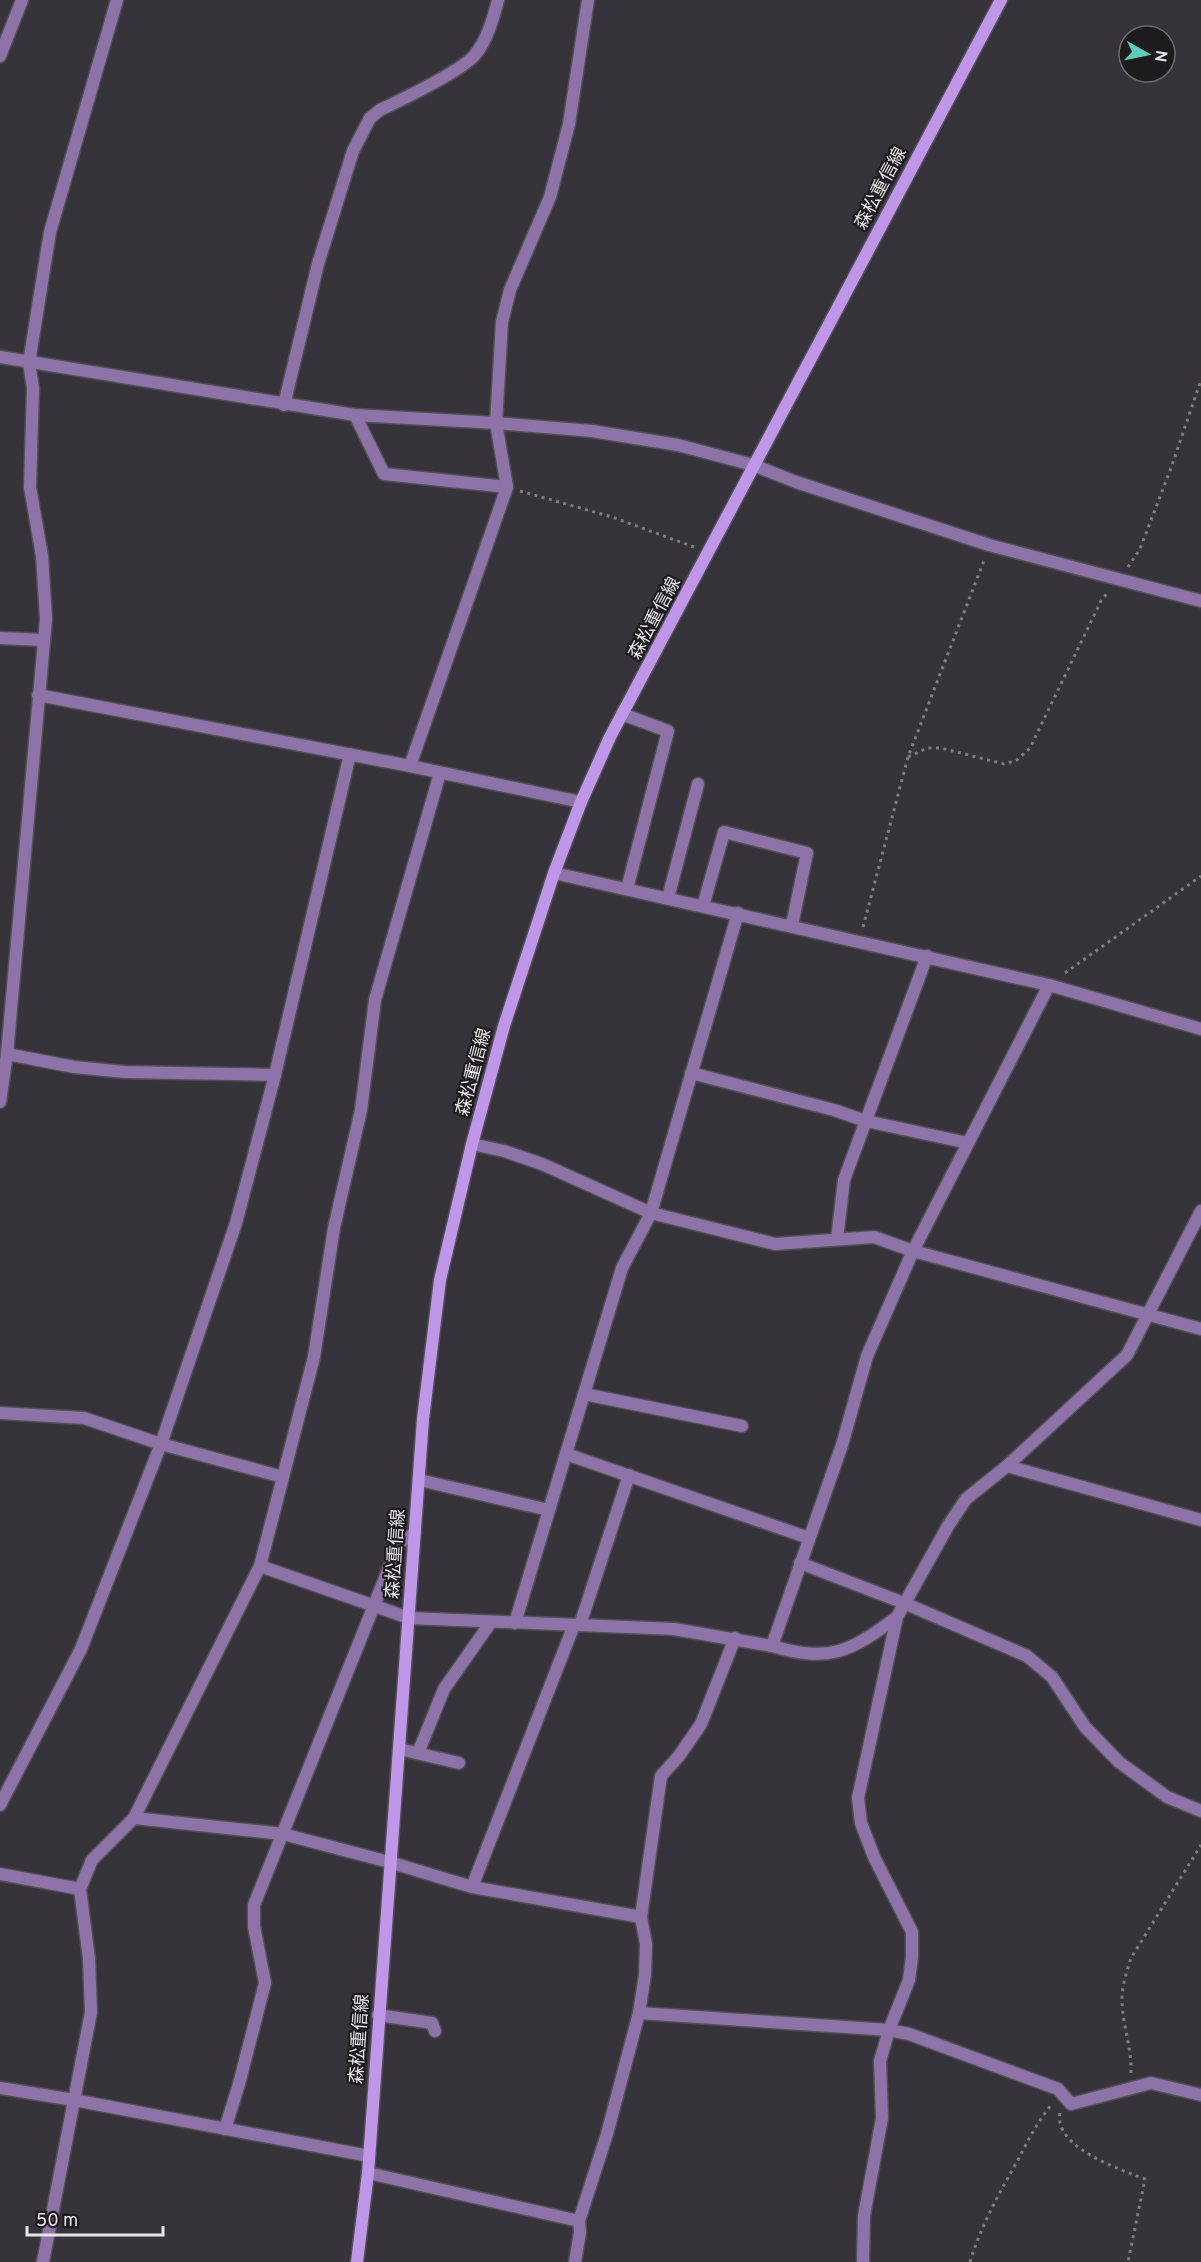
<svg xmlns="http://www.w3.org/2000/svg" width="1201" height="2262" font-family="Overpass,'Noto Sans JP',sans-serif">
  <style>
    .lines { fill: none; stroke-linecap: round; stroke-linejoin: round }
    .minor-casing { stroke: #524f56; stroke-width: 15 }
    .tertiary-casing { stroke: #524f56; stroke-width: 15 }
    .secondary-casing { stroke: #524f56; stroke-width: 15 }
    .path { stroke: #807d83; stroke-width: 3; stroke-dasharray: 3 4.5; stroke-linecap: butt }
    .minor { stroke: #8d73a7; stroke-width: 12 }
    .tertiary { stroke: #8d73a7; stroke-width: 12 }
    .secondary { stroke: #c096e8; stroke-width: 12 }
    .labels { text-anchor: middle; stroke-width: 4.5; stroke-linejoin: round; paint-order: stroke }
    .street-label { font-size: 18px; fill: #e7e5e9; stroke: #1d1b1e }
  </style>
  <rect width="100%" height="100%" fill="#36333a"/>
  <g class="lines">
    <g class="minor-casing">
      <g id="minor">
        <path d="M0,56L22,0"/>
        <path d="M284,405L318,264L353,151L370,118L380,110C403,99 458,73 474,56C487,41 493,19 498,0"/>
        <path d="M355,415L384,474L507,487"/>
        <path d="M0,638L44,640"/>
        <path d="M38,695L410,766L581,802"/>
        <path d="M622,714L668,731L627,889"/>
        <path d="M410,766L507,487L496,423L502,322L510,290L550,197L569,124L588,0"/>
        <path d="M554,873L1049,985L1201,1029"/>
        <path d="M668,898L698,784"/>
        <path d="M703,906L724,832L807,853L792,925"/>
        <path d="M7,1054L74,1067L125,1072L275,1075"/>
        <path d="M691,1073L834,1110L866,1121L968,1143"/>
        <path d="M0,1102L7,1054L46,619L42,556L30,487L33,388L29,363L50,232L117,0"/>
        <path d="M472,1144L504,1151L542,1164L651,1213L775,1244L874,1237L913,1251L1201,1329"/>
        <path d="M837,1239L844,1180L927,956"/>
        <path d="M584,1394L742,1426"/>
        <path d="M0,1413L84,1418L161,1444L283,1477"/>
        <path d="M566,1454L809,1538"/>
        <path d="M1007,1466L1201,1520"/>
        <path d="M419,1480L549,1510"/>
        <path d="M800,1563L904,1603L1027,1656L1052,1677L1085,1727L1119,1762L1167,1797L1201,1811"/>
        <path d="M260,1566L409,1618L674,1629L772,1646L842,1445L867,1356L913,1251L1049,985"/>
        <path d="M515,1623L622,1268L651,1213L738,913"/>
        <path d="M580,1625L629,1475"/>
        <path d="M772,1646C830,1663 850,1652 897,1617"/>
        <path d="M399,1749L459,1763"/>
        <path d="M418,1753L444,1689L491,1622"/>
        <path d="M0,1805L81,1649L161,1444L236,1223L275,1075L350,754"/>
        <path d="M134,1818L283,1834L389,1862L472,1887L641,1917"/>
        <path d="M0,1874L80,1889"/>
        <path d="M472,1887L574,1625"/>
        <path d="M639,2013L889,2030L909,2034L1058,2089L1071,2104L1151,2083L1201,2095"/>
        <path d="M378,2015L432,2023L435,2031"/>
        <path d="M0,2088L74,2100L369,2156"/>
        <path d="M225,2129L239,2084L265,1983L254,1926V1905L399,1543L415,1533"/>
        <path d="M368,2173L579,2221L580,2232L575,2262"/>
        <path d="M579,2221L607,2134L639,2013L645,1975L646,1944L641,1917L661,1776L679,1756L701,1724L735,1638"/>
        <path d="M43,2262L91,2012L89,1959L80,1889L92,1860L134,1818L260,1566L314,1357L334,1228L361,1110L375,1000L440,773"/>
        <path d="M863,2262L864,2216L882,2118L880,2061L889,2030L909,1980L912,1957V1932L874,1857L861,1823L858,1798L897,1617L948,1526L966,1499L1007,1466L1127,1355L1201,1211"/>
      </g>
    </g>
    <g class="tertiary-casing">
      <path id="tertiary" d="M0,357L355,415L496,423L592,431L678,445L753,465L796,482L989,545L1201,601"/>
    </g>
    <g class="secondary-casing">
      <path id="secondary" d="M357,2262L368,2173L423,1419L440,1280L472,1144L504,1026L554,873L581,802L610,737L1001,0"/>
    </g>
    <g class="path">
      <path d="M520,491L612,517L694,547"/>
      <path d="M1128,567L1140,549L1171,468L1201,380"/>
      <path d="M908,757L927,748H941L1004,764L1017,760L1030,748L1101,601L1109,591"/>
      <path d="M863,927L908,757L985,558"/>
      <path d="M1065,973L1201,876"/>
      <path d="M1131,2073C1132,2048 1122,2024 1122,1999C1122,1985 1127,1971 1131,1958L1201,1845"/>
      <path d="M1060,2113C1053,2147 1121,2170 1145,2179L1128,2262"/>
      <path d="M970,2262C981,2226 999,2193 1018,2160C1028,2140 1038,2121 1052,2104"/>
    </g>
    <use href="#minor" class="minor"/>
    <use href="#tertiary" class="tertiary"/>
    <use href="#secondary" class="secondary"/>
  </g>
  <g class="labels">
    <g class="street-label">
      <text transform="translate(880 188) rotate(-62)" y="6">森松重信線</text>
      <text transform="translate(654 618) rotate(-62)" y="6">森松重信線</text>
      <text transform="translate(473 1072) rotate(-75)" y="6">森松重信線</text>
      <text transform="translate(395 1554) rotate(-86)" y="6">森松重信線</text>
      <text transform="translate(359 2039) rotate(-86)" y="6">森松重信線</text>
    </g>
  </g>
  <g transform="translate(1147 54) rotate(99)"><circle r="28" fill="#1d1b1e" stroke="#6e6c6f" stroke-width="1.5"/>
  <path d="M0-4.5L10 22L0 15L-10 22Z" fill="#5cceba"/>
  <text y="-9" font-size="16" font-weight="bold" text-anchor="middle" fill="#e7e5e9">N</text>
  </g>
  <path d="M27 2226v9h136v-9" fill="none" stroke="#e7e5e9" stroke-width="3"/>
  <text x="36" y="2226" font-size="18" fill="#e7e5e9" stroke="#1d1b1e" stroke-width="4.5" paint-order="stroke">50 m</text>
</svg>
